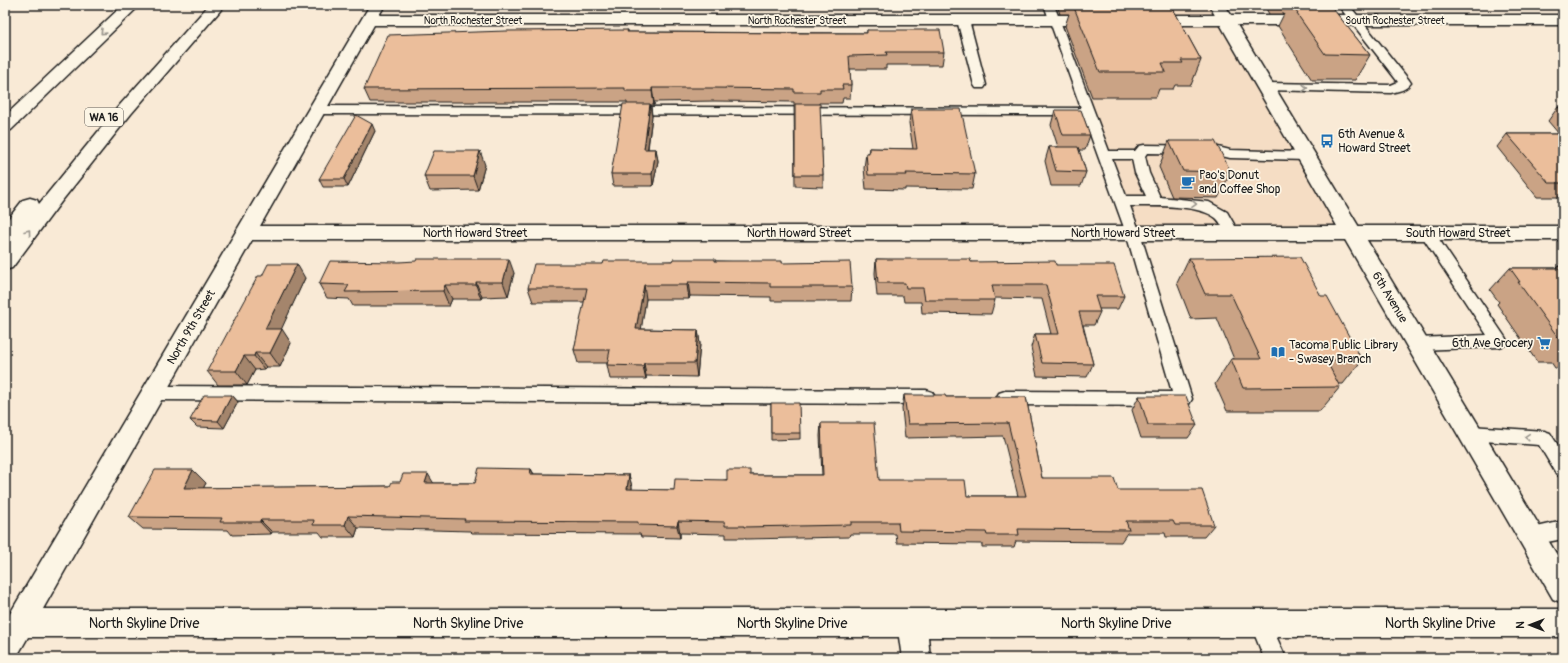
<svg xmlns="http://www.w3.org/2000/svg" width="1568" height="663" font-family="Pangolin,sans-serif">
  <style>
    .built { fill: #f5ddc4 }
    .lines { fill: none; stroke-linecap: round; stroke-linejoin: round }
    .lane-casing { stroke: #1c1c1c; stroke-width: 3 }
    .street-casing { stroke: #1c1c1c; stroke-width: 3 }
    .secondary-casing { stroke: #1c1c1c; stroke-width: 3 }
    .highway-casing { stroke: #1c1c1c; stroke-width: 3 }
    .lane { fill: #fcf5e5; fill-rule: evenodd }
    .street { fill: #fcf5e5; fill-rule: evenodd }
    .secondary { fill: #fcf5e5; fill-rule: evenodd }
    .highway { fill: #fcf5e5; fill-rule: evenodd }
    .wall { fill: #caa385; stroke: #1c1c1c }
    .shaded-wall { fill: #a4856c; stroke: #1c1c1c }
    .building { fill: #ebbe9b; stroke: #1c1c1c }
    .oneway { stroke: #97938b }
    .labels { text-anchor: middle; stroke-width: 3.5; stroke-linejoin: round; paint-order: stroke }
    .far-street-label { font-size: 10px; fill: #1c1c1c; stroke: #fcf5e5 }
    .shield { fill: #fcf5e5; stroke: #5f5d58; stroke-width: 1 }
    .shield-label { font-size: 11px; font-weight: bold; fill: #1c1c1c }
    .poi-label { font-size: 12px; fill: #1c1c1c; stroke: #fcf5e5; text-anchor: start }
    .street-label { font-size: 12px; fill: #1c1c1c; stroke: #fcf5e5 }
    .near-street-label { font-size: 14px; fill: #1c1c1c; stroke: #fcf5e5 }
  </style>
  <rect width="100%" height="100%" fill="#f9ead6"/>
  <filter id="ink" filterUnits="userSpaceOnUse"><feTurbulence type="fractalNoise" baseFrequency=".025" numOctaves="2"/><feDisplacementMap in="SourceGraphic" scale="8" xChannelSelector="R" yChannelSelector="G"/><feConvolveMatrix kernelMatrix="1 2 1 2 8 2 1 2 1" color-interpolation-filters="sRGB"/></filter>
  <g filter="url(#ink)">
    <path class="built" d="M1049,5H1217L1352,233H1133Z"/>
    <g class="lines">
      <g class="lane-casing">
        <g id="lane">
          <path d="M1044,5H1054L1109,151H1135L1139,146L1144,145L1214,146L1230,150L1306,152L1311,153L1313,156L1311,159L1306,160L1230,158L1214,154L1147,153L1145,156L1149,173L1160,197L1209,202L1227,212L1239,233L1237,237L1232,238L1227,237C1224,231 1221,222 1216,218C1199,204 1152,206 1130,206L1140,233L1192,399L1189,404L1183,406L1005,405L999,403L996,398L999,393L1005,391L1172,392L1126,233L1082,112L1077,115L316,114L312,113L310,110L312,107L316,106L1081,108ZM1112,159H1132L1135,173L1146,196H1126Z"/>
          <path d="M1338,5H1349L1409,80L1411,83C1406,90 1399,91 1391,93L1262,90L1260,87L1262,84L1266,83L1391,85L1398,82Z"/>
          <path d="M963,17L969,20L986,85L984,88H976L974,85L957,20Z"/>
          <path d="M1427,228L1432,229L1505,337L1507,341L1505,345L1499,347L1418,350L1412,348L1410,344L1412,340L1418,338L1487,335L1420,233L1422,229Z"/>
          <path d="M153,386L926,390L932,392L935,397L932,402L926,404L153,400L147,398L145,393L147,388Z"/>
          <path d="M1470,426L1544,431L1550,433L1563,453V477L1557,475L1539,445L1470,440L1464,438L1461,433L1464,428Z"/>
          <path d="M1563,521V539L1531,545L1524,542L1521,536L1524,530Z"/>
          <path d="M1260,613L1267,616L1286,658H1264L1250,623L1253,616Z"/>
        </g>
      </g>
      <g class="street-casing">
        <g id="street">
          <path d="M370,5H382L384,7L379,15H1098L1103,17L1106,20L1103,23L1098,25H374L260,226H1563V240H252L43,609H1563V637H928L930,658H902L899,637H28L16,658H5V622Z"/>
          <path d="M1150,15H1563V25H1150L1145,23L1142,20L1145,17Z"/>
        </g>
      </g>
      <g class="secondary-casing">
        <path id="secondary" d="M1209,5H1225L1563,565V603L1553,599Z"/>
      </g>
      <g class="highway-casing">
        <g id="highway">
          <path d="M123,5H140L11,130L5,131V116Z"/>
          <path d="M209,5H225L131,114L61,202L12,268L5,270V248L9,243L5,244V223L23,200L30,198L37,200L39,204L119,106Z"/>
        </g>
      </g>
      <use href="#lane" class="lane"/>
      <use href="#street" class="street"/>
      <use href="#secondary" class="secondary"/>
      <use href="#highway" class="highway"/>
    </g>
    <g class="wall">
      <path d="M1057,5H1171L1201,60L1191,85H1175L1173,89H1159L1156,97H1092L1065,26L1069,14H1060Z"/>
      <path d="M1264,5H1330L1370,55L1355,80H1312L1285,38V37L1278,26L1284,14H1269Z"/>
      <path d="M628,30V32L867,33V30L944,52L942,65H886V69H850L851,85L850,98H843L842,103H819L823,175V187L795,186L794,102L715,101L654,102V105H651L652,116L648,149H656L658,161L653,186H613L611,174L627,104V102H370L364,89Z"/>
      <path d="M1558,107H1563V197H1537L1497,147L1507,134H1559L1548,121Z"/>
      <path d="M911,109L975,174L972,189L905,188V190L866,189L864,168L866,153H868L869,148L913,149L909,123Z"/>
      <path d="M1055,110L1090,135L1085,150H1079L1086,172L1081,186H1051L1045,161L1049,147H1058L1051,125Z"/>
      <path d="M375,131L348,187H323L319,179Z"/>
      <path d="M1169,141L1231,172L1218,198L1172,197L1159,167Z"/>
      <path d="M485,165L478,190L430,191L424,176Z"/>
      <path d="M1189,258L1321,296L1362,360L1343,384H1338L1340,387L1320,411H1227L1215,384L1231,359H1234L1217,318L1191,319L1177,283Z"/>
      <path d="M876,259L1056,265L1124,296L1118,309H1099L1100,312L1094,325H1083L1093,364L1087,377L1037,376L1031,347L1035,334H1051L1042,299L994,298L995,300L991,314L922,313L921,302H904L903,296H877L875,273Z"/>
      <path d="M672,261H715L782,263L852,287L851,301H771V297L690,296L689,299H646L641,329L698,330L700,344L697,377L646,376V379H610L607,365V363H578L574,350L585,302H533L528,288L603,264Z"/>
      <path d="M1563,262V368H1555L1551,362H1537L1497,304L1499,302L1490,290L1510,268H1557Z"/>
      <path d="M514,273L508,296L482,297L481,299H452L449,306H353L349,299L327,298L319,284Z"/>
      <path d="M305,278L281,329L291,343L280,367H266L264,369L255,370L247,385H218L207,371Z"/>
      <path d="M232,395L238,402L224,428L197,427L190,420Z"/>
      <path d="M904,395L946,397H1026L1042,478L1118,490L1214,525L1204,537H1166L1165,533H1127L1121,542L1016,541L1014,547H982V544L897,543L896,534H850L849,537L745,539V538H726V534L680,533V538L641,537L640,534L472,533L470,531L358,528L355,537H323L319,532H272L271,534L232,535L228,530L143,529L129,517L193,470L206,483L203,488L390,486L433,483H475L531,469L534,474L629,475L632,487V490H674L750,475H822L820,436L821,423L879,480L967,496H1018L1003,436L905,438L902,409Z"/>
      <path d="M1139,396L1197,425L1188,438H1141L1132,410Z"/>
      <path d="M771,403L800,433V439L771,440Z"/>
    </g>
    <g class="shaded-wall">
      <path d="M652,88L654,102V105L652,91Z"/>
      <path d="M650,104L652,116L646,161L644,149Z"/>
      <path d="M372,124L375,131L348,187L344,179Z"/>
      <path d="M656,149L658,161L653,186L652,174Z"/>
      <path d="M480,151L485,165L478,190L473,176Z"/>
      <path d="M509,259L514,273L508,296L503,282Z"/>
      <path d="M297,264L305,278L275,343L265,329Z"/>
      <path d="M476,282L482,297L481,299L476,285Z"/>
      <path d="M688,282L690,296L689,299L687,285Z"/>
      <path d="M445,285L452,299L449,306L443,291Z"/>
      <path d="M644,285L646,299L639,343L636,329Z"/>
      <path d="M282,329L291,343L280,367L270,353Z"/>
      <path d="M698,330L700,344L697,377L695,363Z"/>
      <path d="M255,353L266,367L264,369L254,356Z"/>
      <path d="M244,356L255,370L247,385L236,371Z"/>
      <path d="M644,363L646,376V379L643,366Z"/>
      <path d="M232,395L238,402L224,428L218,421Z"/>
      <path d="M531,469L537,481L530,474Z"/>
      <path d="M193,470L206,483L197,500L184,488Z"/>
      <path d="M428,474L436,487L425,483Z"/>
      <path d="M629,475L632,487L630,502L627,489Z"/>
      <path d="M348,516L358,528L355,537L345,525Z"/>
      <path d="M260,520L272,532L271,534L260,522Z"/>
      <path d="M678,521L680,533V538L677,526Z"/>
    </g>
    <g class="building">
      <path d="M1073,5H1171L1201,60H1181L1183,63H1162L1166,72H1100Z"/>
      <path d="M1292,5H1330L1370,55L1325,54L1297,14H1298Z"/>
      <path d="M628,30L627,32L805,33H867V30H940L944,52H886L887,55L849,56L851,85H842L843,89H820V92H794V89L714,88H652V91H625V88L364,89L388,35L506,31Z"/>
      <path d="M623,104H650L644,149H656L652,174H611Z"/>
      <path d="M795,104H820L823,175H795Z"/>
      <path d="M1558,107L1563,108V112Z"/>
      <path d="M911,109H961L975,174L906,173L907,175H868L866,153H869V148L917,149Z"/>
      <path d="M1055,110H1081L1090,135H1063Z"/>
      <path d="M356,115L372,124L344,179H319Z"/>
      <path d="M1507,134H1563V183H1549Z"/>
      <path d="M1169,141H1215L1231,172L1183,171Z"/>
      <path d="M1049,147H1078L1086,172L1056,171Z"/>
      <path d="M434,151H480L473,176H424Z"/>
      <path d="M1300,257L1321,296H1327L1362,360H1326L1340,387L1243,388L1231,359H1261L1231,294H1205L1189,258Z"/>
      <path d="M417,259H509L503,282H476V285H445L443,291L345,292L349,285L319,284L330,261L399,262L416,261Z"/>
      <path d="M673,259H715V261H782V263L850,262L852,287H770V283L688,282L687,285H644L636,329L698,330L695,363H644L643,366L607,365L610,350H574L587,288H528L534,264H603L604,261H672Z"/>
      <path d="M876,259H970L971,262L1055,261L1056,265H1114L1124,296H1095L1100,312H1079L1093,364L1042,363L1035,334H1059L1046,285H992L995,300H925L923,288H906L905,283H878Z"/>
      <path d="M268,264H297L265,329H282L270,353H255L254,356H244L236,371H207L258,276H262Z"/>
      <path d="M1510,268H1563V340H1560L1518,282H1520Z"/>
      <path d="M204,395H232L218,421L190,420Z"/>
      <path d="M904,395H945L946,397H1026L1042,478H1114L1118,490H1202L1214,525H1175L1173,521H1126L1129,530L1018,529L1019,535H987L986,532L899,531L898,522H851V525L744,527V526H725V522L678,521L677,526L638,525V522L464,521L465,519L348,516L345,525H313L314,520H260V522H220L222,518L129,517L155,470H193L184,488L390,486L392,482H400L403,474H428L425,483H475L479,468L531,469L530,474L629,475L627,489L674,490L675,479L727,480V470H750V475H823L821,423H874L879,480H965L967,496H1026L1008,423L908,424Z"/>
      <path d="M1139,396H1186L1197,425H1148Z"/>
      <path d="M771,403H799L800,433H771Z"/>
    </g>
    <defs><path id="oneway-chevron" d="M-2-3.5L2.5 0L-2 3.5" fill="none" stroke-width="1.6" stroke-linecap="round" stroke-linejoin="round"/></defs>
    <g class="oneway">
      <use href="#oneway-chevron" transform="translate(103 32) rotate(136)"/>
      <use href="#oneway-chevron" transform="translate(1305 88) rotate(1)"/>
      <use href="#oneway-chevron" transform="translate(1194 204) rotate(2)"/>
      <use href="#oneway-chevron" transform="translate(28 232) rotate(-53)"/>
      <use href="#oneway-chevron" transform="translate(1527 437) rotate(-176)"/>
    </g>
  </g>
  <defs>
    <g id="bus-bare" transform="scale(1.08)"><path d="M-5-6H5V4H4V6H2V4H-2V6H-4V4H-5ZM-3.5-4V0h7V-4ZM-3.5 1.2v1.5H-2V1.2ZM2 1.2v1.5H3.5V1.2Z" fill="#1f6fb2" stroke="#fcf5e5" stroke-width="2.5" paint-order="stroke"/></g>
    <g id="cafe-bare" transform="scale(1.08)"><path d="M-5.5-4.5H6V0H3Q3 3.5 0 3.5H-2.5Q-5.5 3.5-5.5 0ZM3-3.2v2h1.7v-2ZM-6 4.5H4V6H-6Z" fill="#1f6fb2" stroke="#fcf5e5" stroke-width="2.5" paint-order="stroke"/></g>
    <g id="supermarket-bare" transform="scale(1.08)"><path d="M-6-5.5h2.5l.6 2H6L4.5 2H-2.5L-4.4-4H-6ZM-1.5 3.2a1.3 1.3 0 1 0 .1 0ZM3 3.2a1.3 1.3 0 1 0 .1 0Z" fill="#1f6fb2" stroke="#fcf5e5" stroke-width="2.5" paint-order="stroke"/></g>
    <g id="library-bare" transform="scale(1.08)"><path d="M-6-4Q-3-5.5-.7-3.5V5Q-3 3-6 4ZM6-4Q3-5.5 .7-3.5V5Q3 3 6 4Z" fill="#1f6fb2" stroke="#fcf5e5" stroke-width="2.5" paint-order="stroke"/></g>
  </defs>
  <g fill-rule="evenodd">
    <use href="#bus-bare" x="1327" y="141"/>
    <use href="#cafe-bare" x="1188" y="182"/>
    <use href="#supermarket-bare" x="1544" y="343"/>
    <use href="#library-bare" x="1278" y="352"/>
  </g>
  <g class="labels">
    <g class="far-street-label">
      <text x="473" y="24">North Rochester Street</text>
      <text x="797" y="24">North Rochester Street</text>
      <text x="1395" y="24">South Rochester Street</text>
    </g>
    <rect class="shield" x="85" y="108" width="38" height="18" rx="3"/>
    <g class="shield-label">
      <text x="104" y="121">WA 16</text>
    </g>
    <g class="poi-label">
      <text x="1338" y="138">6th Avenue &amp;<tspan x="1338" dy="14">Howard Street</tspan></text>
      <text x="1199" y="179">Pao's Donut<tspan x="1199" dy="14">and Coffee Shop</tspan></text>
      <text x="1533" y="347" text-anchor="end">6th Ave Grocery</text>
      <text x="1289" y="349">Tacoma Public Library<tspan x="1289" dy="14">- Swasey Branch</tspan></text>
    </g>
    <g class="street-label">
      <text x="475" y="237">North Howard Street</text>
      <text x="799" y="237">North Howard Street</text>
      <text x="1123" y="237">North Howard Street</text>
      <text x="1458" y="237">South Howard Street</text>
      <text transform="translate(1390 297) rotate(59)" y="4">6th Avenue</text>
      <text transform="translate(191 327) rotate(-60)" y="4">North 9th Street</text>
    </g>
    <g class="near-street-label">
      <text x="144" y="628">North Skyline Drive</text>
      <text x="468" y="628">North Skyline Drive</text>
      <text x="792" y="628">North Skyline Drive</text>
      <text x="1116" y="628">North Skyline Drive</text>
      <text x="1440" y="628">North Skyline Drive</text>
    </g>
  </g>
  <rect width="1568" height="663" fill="none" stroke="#fcf5e5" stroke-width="20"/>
  <rect x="10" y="10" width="1548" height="643" fill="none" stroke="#1c1c1c" stroke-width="1.5" filter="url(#ink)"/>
  <g transform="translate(1530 625) rotate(270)" stroke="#fcf5e5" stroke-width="3" paint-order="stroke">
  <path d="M0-3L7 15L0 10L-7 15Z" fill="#1c1c1c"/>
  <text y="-6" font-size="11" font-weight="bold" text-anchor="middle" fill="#1c1c1c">N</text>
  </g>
</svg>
